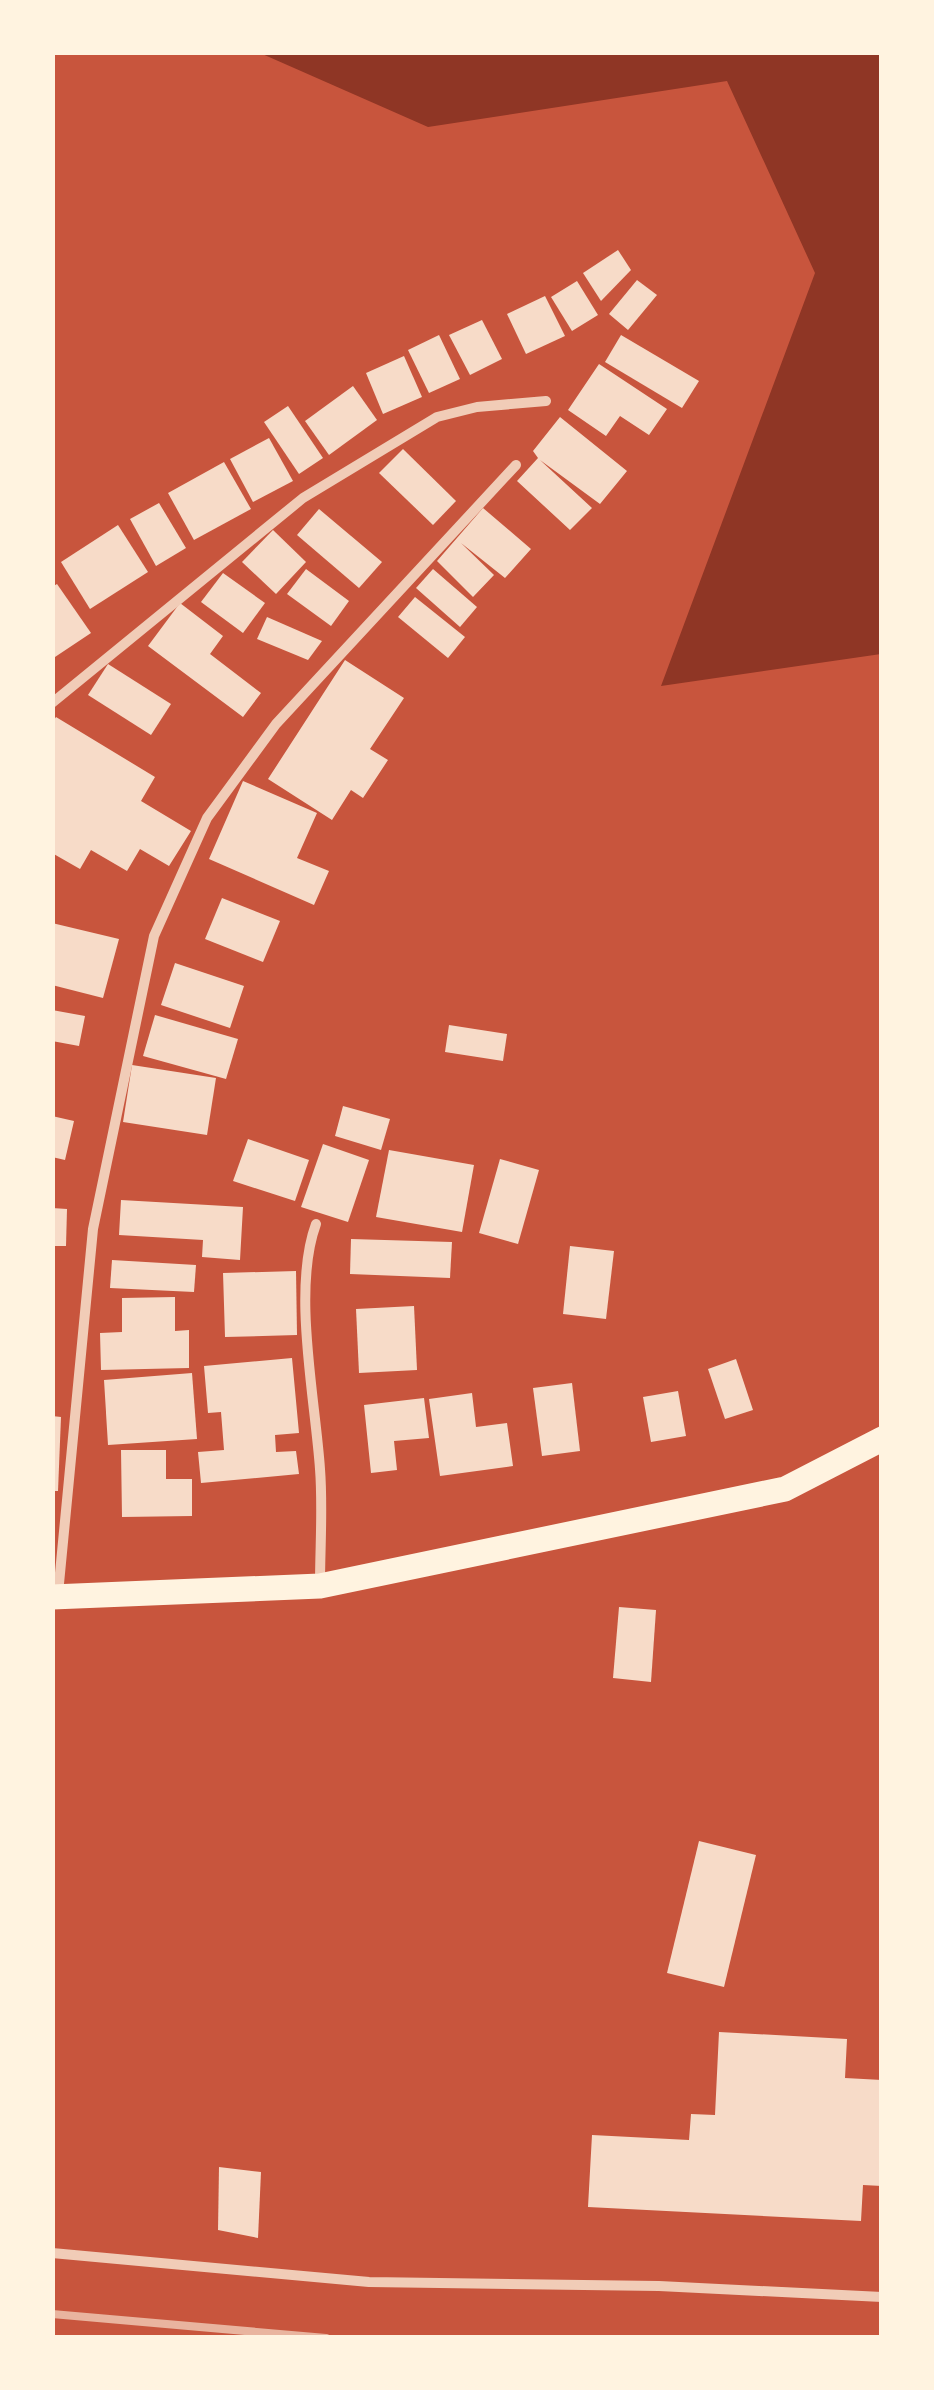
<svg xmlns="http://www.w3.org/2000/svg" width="934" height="2390" font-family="Mulish,sans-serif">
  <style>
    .water { fill: #8f3625 }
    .building { fill: #f7dbc8 }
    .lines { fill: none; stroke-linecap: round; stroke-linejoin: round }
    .minor { stroke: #f1ccb7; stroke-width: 10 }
    .primary { stroke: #fff3e0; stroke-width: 25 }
    .rail { stroke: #e9b49f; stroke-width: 8 }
  </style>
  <rect width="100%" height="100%" fill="#c8553d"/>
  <path class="water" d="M260,53H881V654L661,686L815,273L727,81L428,127Z"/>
  <g class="building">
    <path d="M618,250L631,270L601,301L583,273Z"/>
    <path d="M637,280L657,295L628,330L609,314Z"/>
    <path d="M577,281L598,315L572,331L551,297Z"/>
    <path d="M545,296L565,336L526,354L507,314Z"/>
    <path d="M482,320L502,359L470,375L449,335Z"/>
    <path d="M439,335L460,379L429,393L408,350Z"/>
    <path d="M621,335L699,381L682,408L605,362Z"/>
    <path d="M404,356L422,397L383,414L366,373Z"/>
    <path d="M599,364L667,409L649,435L620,416L606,436L568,410Z"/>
    <path d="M353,386L377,420L329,455L305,421Z"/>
    <path d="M288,406L323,458L299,474L264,422Z"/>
    <path d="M560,417L627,471L600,504L540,460L592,508L570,530L517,481L538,458L533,451Z"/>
    <path d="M269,438L293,481L253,502L230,459Z"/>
    <path d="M403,449L456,501L433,525L379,473Z"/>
    <path d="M224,462L251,509L194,540L168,493Z"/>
    <path d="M159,503L186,548L156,566L130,519Z"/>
    <path d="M483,508L531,549L505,578L461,543L494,575L473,597L437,561Z"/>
    <path d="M319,509L382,562L359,588L297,535Z"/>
    <path d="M118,525L148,572L90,609L61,562Z"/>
    <path d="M273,530L306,562L276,594L242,562Z"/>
    <path d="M306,569L349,601L331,626L287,594Z"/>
    <path d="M433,569L477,607L460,627L416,588Z"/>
    <path d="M223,573L265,603L243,633L201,602Z"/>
    <path d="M57,584L91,633L52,659V587Z"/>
    <path d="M415,597L465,637L448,658L398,617Z"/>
    <path d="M180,603L223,636L210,654L261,693L243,717L148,646Z"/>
    <path d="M267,617L322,641L308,660L257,639Z"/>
    <path d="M345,660L404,698L370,749L388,760L363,798L351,790L332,820L268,779Z"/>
    <path d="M108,664L171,704L151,735L88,695Z"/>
    <path d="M56,717L155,777L141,801L191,831L169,866L140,849L127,871L91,850L80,869L52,853L55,820L52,818V723Z"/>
    <path d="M243,781L317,813L297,858L329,871L314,905L209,859Z"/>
    <path d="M222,898L280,921L263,962L205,939Z"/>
    <path d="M52,923L119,939L103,998L52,985Z"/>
    <path d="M175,963L244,986L230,1028L161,1005Z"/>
    <path d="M52,1010L85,1016L79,1046L52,1041Z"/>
    <path d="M155,1015L238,1039L226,1079L143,1056Z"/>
    <path d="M449,1025L507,1034L503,1061L445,1052Z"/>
    <path d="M132,1065L216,1078L207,1135L123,1122Z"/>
    <path d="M343,1106L390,1119L381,1150L335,1136Z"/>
    <path d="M52,1116L74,1121L65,1160L52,1157Z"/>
    <path d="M248,1139L309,1160L295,1201L233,1181Z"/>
    <path d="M323,1144L369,1160L348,1222L301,1207Z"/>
    <path d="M389,1150L474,1165L462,1232L376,1217Z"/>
    <path d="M500,1159L539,1170L518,1244L479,1233Z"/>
    <path d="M121,1200L243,1207L240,1260L202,1257L203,1240L119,1235Z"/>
    <path d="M52,1208L67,1209L66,1246H52Z"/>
    <path d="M351,1239L452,1242L450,1278L350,1274Z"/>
    <path d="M570,1246L614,1251L606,1319L563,1314Z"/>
    <path d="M112,1260L196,1265L194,1292L110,1288Z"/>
    <path d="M296,1271L297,1335L225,1337L223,1273Z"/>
    <path d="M175,1297V1331L189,1330V1368L101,1370L100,1333L122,1332V1298Z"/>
    <path d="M414,1306L417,1370L359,1373L356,1309Z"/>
    <path d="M292,1358L299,1433L275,1435L276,1452L296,1451L299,1474L201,1483L198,1452L224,1450L221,1412L208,1413L204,1366Z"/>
    <path d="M736,1359L753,1410L725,1419L708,1369Z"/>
    <path d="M192,1373L197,1439L108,1445L104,1380Z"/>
    <path d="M572,1383L580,1451L542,1456L533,1388Z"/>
    <path d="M678,1391L686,1436L651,1442L643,1397Z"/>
    <path d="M472,1393L476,1427L507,1423L513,1466L440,1476L429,1399Z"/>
    <path d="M424,1398L429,1438L394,1441L397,1470L371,1473L364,1405Z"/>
    <path d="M52,1416L61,1417L58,1491H52Z"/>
    <path d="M121,1450H166V1479H192V1516L122,1517Z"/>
    <path d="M619,1607L656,1610L651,1682L613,1678Z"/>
    <path d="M699,1841L756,1855L724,1987L667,1973Z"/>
    <path d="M719,2032L847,2039L845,2078L882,2080V2186L863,2185L861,2221L588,2207L592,2135L689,2140L691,2114L715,2115Z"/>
    <path d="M219,2167L261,2172L258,2238L218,2230Z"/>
  </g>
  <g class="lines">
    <g class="minor">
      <path d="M52,703L303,498L437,417L477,407L546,401"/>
      <path d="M316,1224C292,1289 315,1397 320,1469C323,1508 320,1547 320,1585"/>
      <path d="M58,1594L93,1229L154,936L207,818L276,724L516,465"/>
      <path d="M52,2253L369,2282L659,2286L882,2297"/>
    </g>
    <path class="primary" d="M52,1597L320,1586L785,1489L882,1439"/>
    <path class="rail" d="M52,2314L326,2338"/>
  </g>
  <rect width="934" height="2390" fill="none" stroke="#fff3e0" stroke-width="110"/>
</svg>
